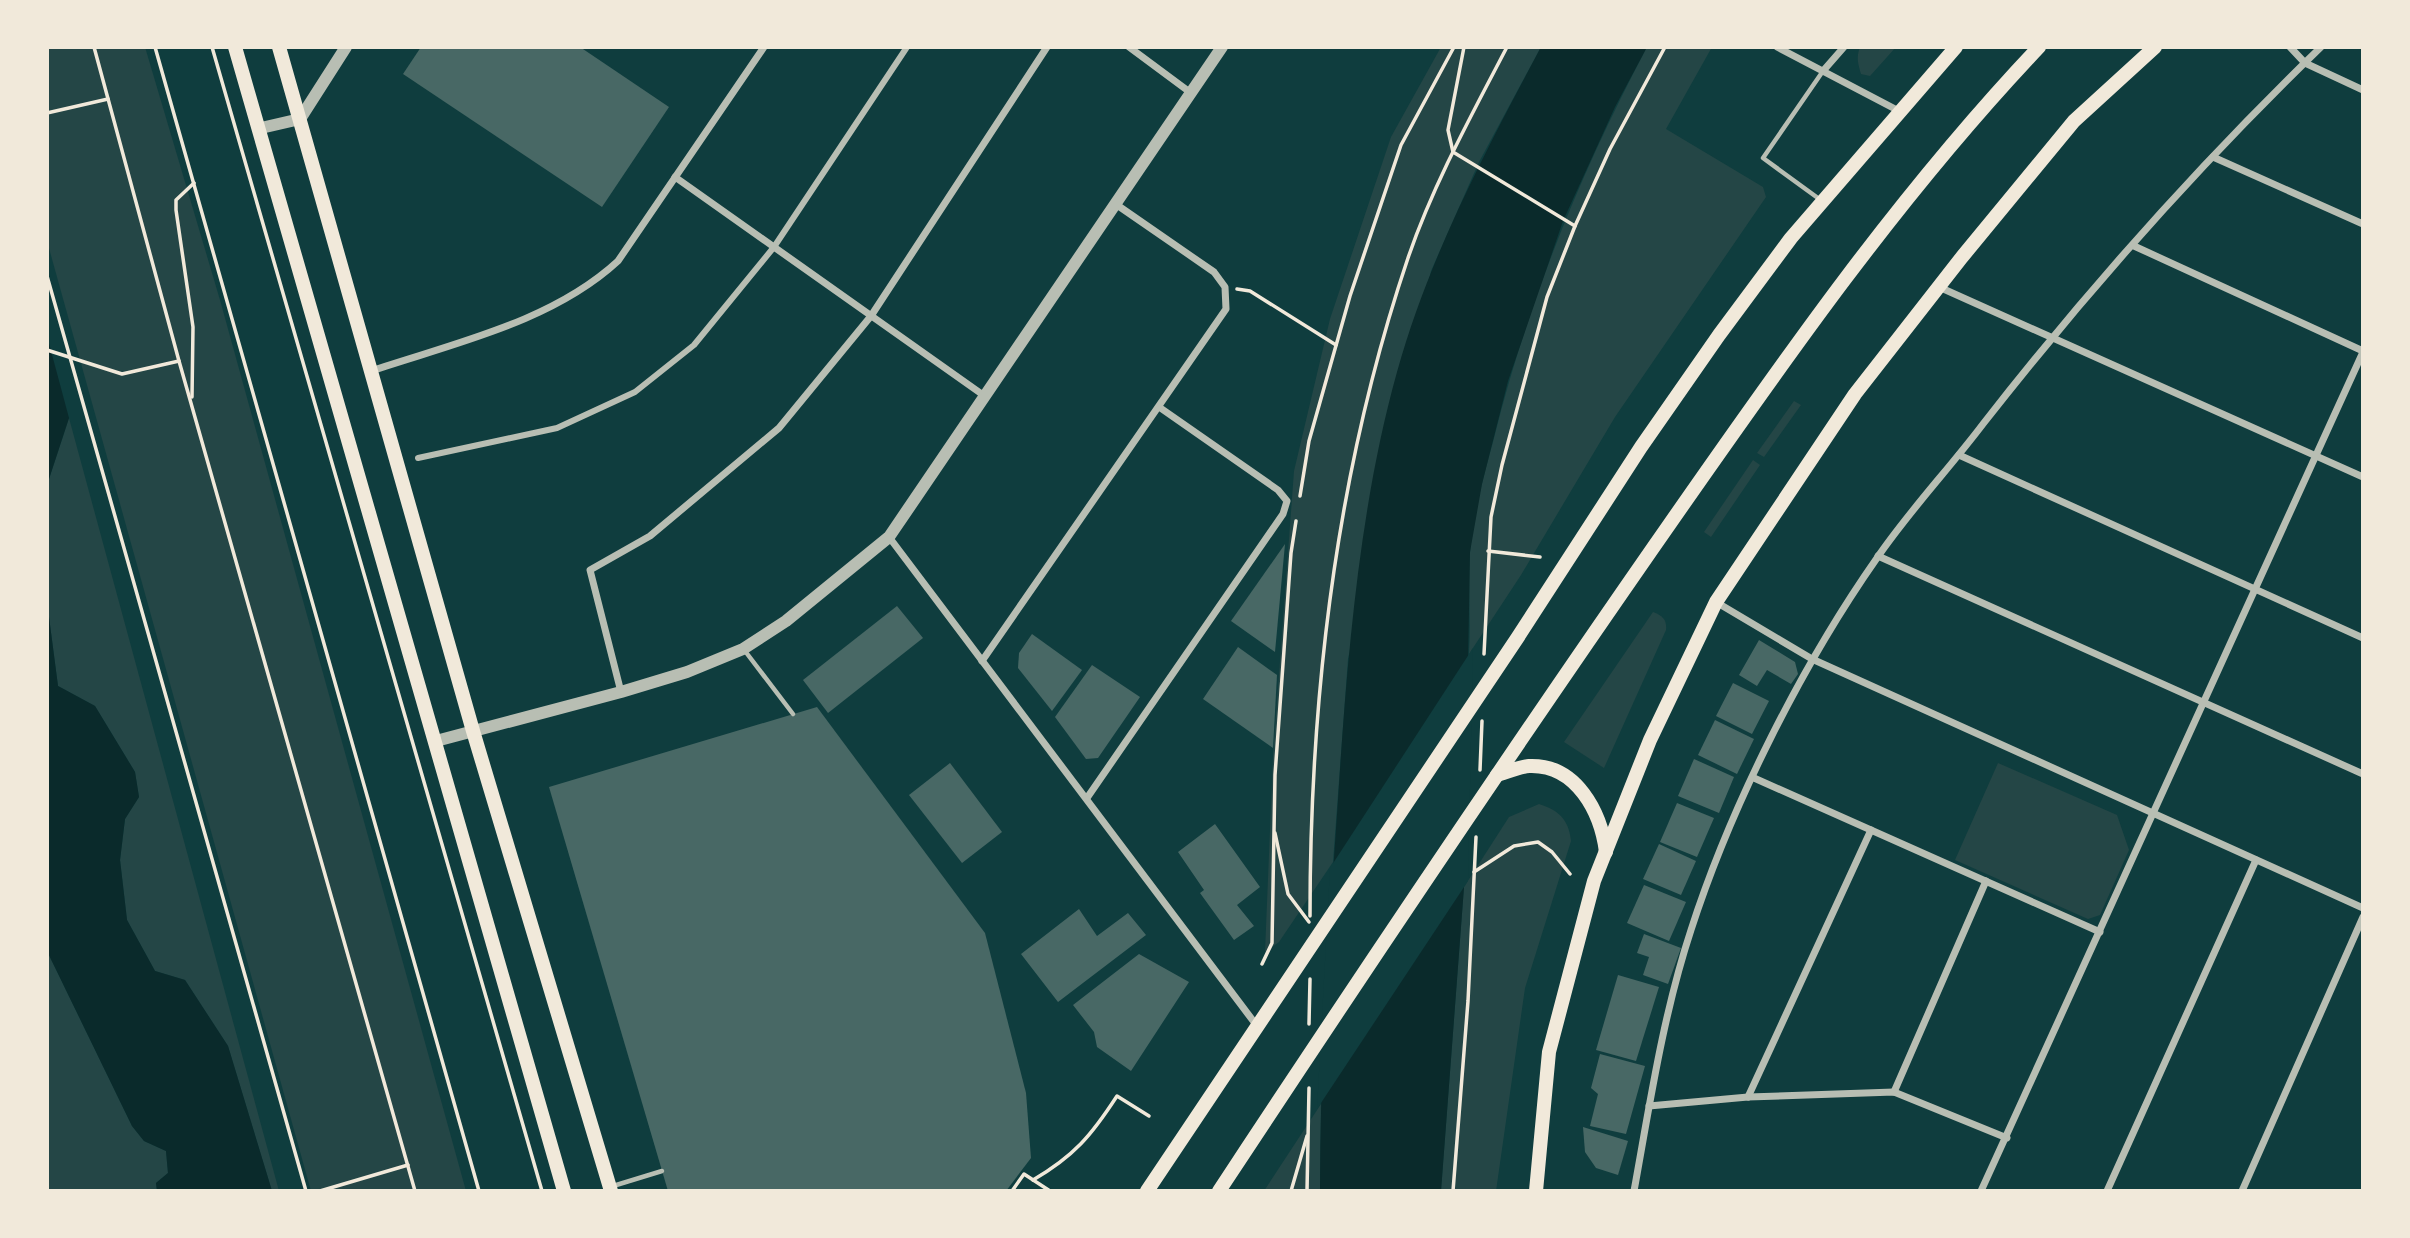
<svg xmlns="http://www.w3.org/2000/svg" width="2410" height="1238" font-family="Mulish,sans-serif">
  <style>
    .green { fill: #244646 }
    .water { fill: #0a2a2b }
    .pier { fill: #0f3d3e }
    .building { fill: #486865 }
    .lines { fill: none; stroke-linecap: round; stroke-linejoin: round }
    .path { stroke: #f1e9da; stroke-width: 3.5 }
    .service { stroke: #b8beb3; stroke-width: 4.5 }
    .pedestrian { stroke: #b8beb3; stroke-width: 6 }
    .minor { stroke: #b8beb3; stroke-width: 7 }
    .tertiary { stroke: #b8beb3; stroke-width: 12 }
    .secondary { stroke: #f1e9da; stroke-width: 14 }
    .primary { stroke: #f1e9da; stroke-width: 14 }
  </style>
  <rect width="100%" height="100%" fill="#0f3d3e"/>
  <g class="green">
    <path d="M47,47H145L220,300L466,1191H311L47,241Z"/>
    <path d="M1441,47H1541L1479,162L1431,271L1348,659L1333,862L1279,942L1265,952L1273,756L1294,471L1330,319L1391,137Z"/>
    <path d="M1647,47H1712L1666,129L1763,187L1766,197L1615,417L1521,575L1469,654C1471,620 1468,586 1470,553C1473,514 1484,475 1494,438C1528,301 1581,172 1647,47Z"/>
    <path d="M1860,47H1896L1870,76L1861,74C1858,63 1856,58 1860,47Z"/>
    <path d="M1794,401L1801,405L1764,457L1757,453Z"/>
    <path d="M69,418L279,1191H272L228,1046L185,980L155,971L127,920L120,860L125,819L139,797L135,772L95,706L58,686L47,602V485Z"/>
    <path d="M1753,460L1760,465L1711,537L1704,532Z"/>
    <path d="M1653,612C1663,616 1667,620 1666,630L1604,768L1564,742Z"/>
    <path d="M1998,763L2117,815L2129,850L2100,915L2088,919L1955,860Z"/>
    <path d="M1539,804C1558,810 1569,819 1571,841L1525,988L1496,1191H1441L1464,887L1509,817Z"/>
    <path d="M47,951L132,1126L144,1141L166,1151L168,1173L156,1183L157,1191H47Z"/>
    <path d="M1321,1104L1320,1191H1264Z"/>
  </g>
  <g class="water">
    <path d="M1541,47H1647L1615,107L1563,221L1508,381L1482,484L1470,552L1464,887L1441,1191H1320C1320,1060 1329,930 1338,800C1347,660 1359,508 1397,372C1429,257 1485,152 1541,47Z"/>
    <path d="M47,336L69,418L47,485Z"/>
    <path d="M47,602L58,686L95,706L135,772L139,797L125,819L120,860L127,920L155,971L185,980L228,1046L272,1191H157L156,1183L168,1173L166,1151L144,1141L132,1126L47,951Z"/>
  </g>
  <path class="pier" d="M1473,648L1468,881L1317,1109L1330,868Z"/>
  <g class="building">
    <path d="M421,47H580L669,107L602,207L403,74Z"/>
    <path d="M1285,544L1275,652L1231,621Z"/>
    <path d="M897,606L923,638L828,713L803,680Z"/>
    <path d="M1032,634L1082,670L1052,711L1018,668L1019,653Z"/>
    <path d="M1759,640L1795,662L1798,674L1791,684L1767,670L1757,686L1739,675Z"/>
    <path d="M1238,647L1277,675L1273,748L1203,699Z"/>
    <path d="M1092,665L1140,697L1098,758L1086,759L1055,717Z"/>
    <path d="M1733,683L1769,701L1752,734L1716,716Z"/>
    <path d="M817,707L985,933L1026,1093L1031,1158L1006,1191H668L549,787Z"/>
    <path d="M1715,720L1754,739L1737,774L1698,755Z"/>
    <path d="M1694,759L1734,777L1719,813L1678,796Z"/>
    <path d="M950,763L1002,832L962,863L909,795Z"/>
    <path d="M1677,803L1714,818L1697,857L1660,842Z"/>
    <path d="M1215,824L1260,887L1237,905L1254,926L1234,940L1200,893L1204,890L1178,852Z"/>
    <path d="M1659,844L1696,861L1681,895L1643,879Z"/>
    <path d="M1644,885L1686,902L1669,941L1627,923Z"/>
    <path d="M1079,909L1097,936L1128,913L1146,935L1058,1002L1021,954Z"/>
    <path d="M1644,934L1681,948L1668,984L1643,975L1649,957L1637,953Z"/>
    <path d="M1139,954L1189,982L1131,1071L1097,1047L1094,1032L1073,1005Z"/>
    <path d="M1618,975L1659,987L1636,1061L1596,1050Z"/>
    <path d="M1600,1054L1645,1066L1626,1134L1590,1126L1598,1094L1591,1088Z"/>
    <path d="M1583,1127L1628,1141L1618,1175L1596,1168L1585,1152Z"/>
  </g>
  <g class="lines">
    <g class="path">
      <path d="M94,47L179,361L415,1191"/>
      <path d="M155,47L479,1191"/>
      <path d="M212,47L542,1191"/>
      <path d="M1464,47L1448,130L1453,152L1575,226"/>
      <path d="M47,113L108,99"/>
      <path d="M47,276L306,1191"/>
      <path d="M1237,289L1250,291L1336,345"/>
      <path d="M47,350L122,374L179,361"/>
      <path d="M192,397L193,327L176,210V200L194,183"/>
      <path d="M1300,496L1309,441L1350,296L1401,145L1454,47"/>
      <path d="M1488,551L1540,557"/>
      <path d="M1484,654L1491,517L1502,465L1547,297L1575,226L1610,149L1665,47"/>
      <path d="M1480,770L1482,721"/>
      <path d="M1275,833L1288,894L1309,922"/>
      <path d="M1474,872L1514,846L1538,842L1552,852L1570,874"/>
      <path d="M1310,916C1310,695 1337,468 1408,258C1433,185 1471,116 1507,47"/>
      <path d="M1262,964L1272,943L1275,775L1291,553L1296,521"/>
      <path d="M1309,1024L1310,979"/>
      <path d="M1033,1180C1074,1156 1091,1136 1117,1096L1149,1116"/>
      <path d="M320,1191L408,1165"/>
      <path d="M1012,1191L1024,1174L1050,1191"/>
      <path d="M1291,1191L1307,1136"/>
      <path d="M1307,1191L1309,1088"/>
      <path d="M1424,1191H1454"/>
      <path d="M1453,1191L1468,1001L1476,837"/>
    </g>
    <g class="service">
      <path d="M1822,201L1763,158L1823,71"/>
      <path d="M745,651L793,714"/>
      <path d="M613,1186L662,1171"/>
    </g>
    <path class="pedestrian" d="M418,458L557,428L635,392L694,345L774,247L907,47"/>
    <g class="minor">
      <path d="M1129,47L1191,93"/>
      <path d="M1777,47L1899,111"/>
      <path d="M2290,47L2305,63L2363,90"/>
      <path d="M1823,71L1844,47"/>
      <path d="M2213,157L2363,224"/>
      <path d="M675,177L986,397"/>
      <path d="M2134,246L2363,351"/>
      <path d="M1939,287L2363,477"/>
      <path d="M371,371C454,343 552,322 618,261L764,47"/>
      <path d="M1959,455L2363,638"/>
      <path d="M889,537L1257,1026"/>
      <path d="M1878,556L2363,774"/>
      <path d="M1716,602L1812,659L2363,908"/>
      <path d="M982,661L1226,309L1225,287L1214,272L1117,205"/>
      <path d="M621,692L590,570L650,536L779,428L871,316L1047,47"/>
      <path d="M1754,778L2100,932"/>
      <path d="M1087,798L1283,514L1287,501L1278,490L1159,407"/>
      <path d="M1894,1092L1986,881"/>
      <path d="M1748,1097L1871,830"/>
      <path d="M1649,1106L1748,1097L1894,1092L2007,1138"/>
      <path d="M1634,1191C1650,1103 1663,1015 1691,930C1731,806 1802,665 1877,558C1909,511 1949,469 1983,424C2087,291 2200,164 2321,47"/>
      <path d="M1981,1191L2363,352"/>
      <path d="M2107,1191L2256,860"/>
      <path d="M2242,1191L2363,917"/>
    </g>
    <g class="tertiary">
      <path d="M261,128L300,119L346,47"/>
      <path d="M436,741L621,692L687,672L743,649L786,621L889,537L1222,47"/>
    </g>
    <g class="secondary">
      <path d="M235,47L564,1191"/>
      <path d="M279,47L473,731L611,1191"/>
      <path d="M1536,1191L1549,1052L1594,881L1650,740L1716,602L1855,394L1962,257L2074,121L2155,47"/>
    </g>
    <g class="primary">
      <path d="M1497,775C1507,772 1519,767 1529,766C1577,764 1601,813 1606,852"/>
      <path d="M1147,1191L1518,637L1641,447L1719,335L1791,238L1956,47"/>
      <path d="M1219,1191C1362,974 1507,758 1655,545C1775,373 1894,200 2039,47"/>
    </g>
  </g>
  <rect width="2410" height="1238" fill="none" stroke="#f1e9da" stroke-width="98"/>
</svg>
